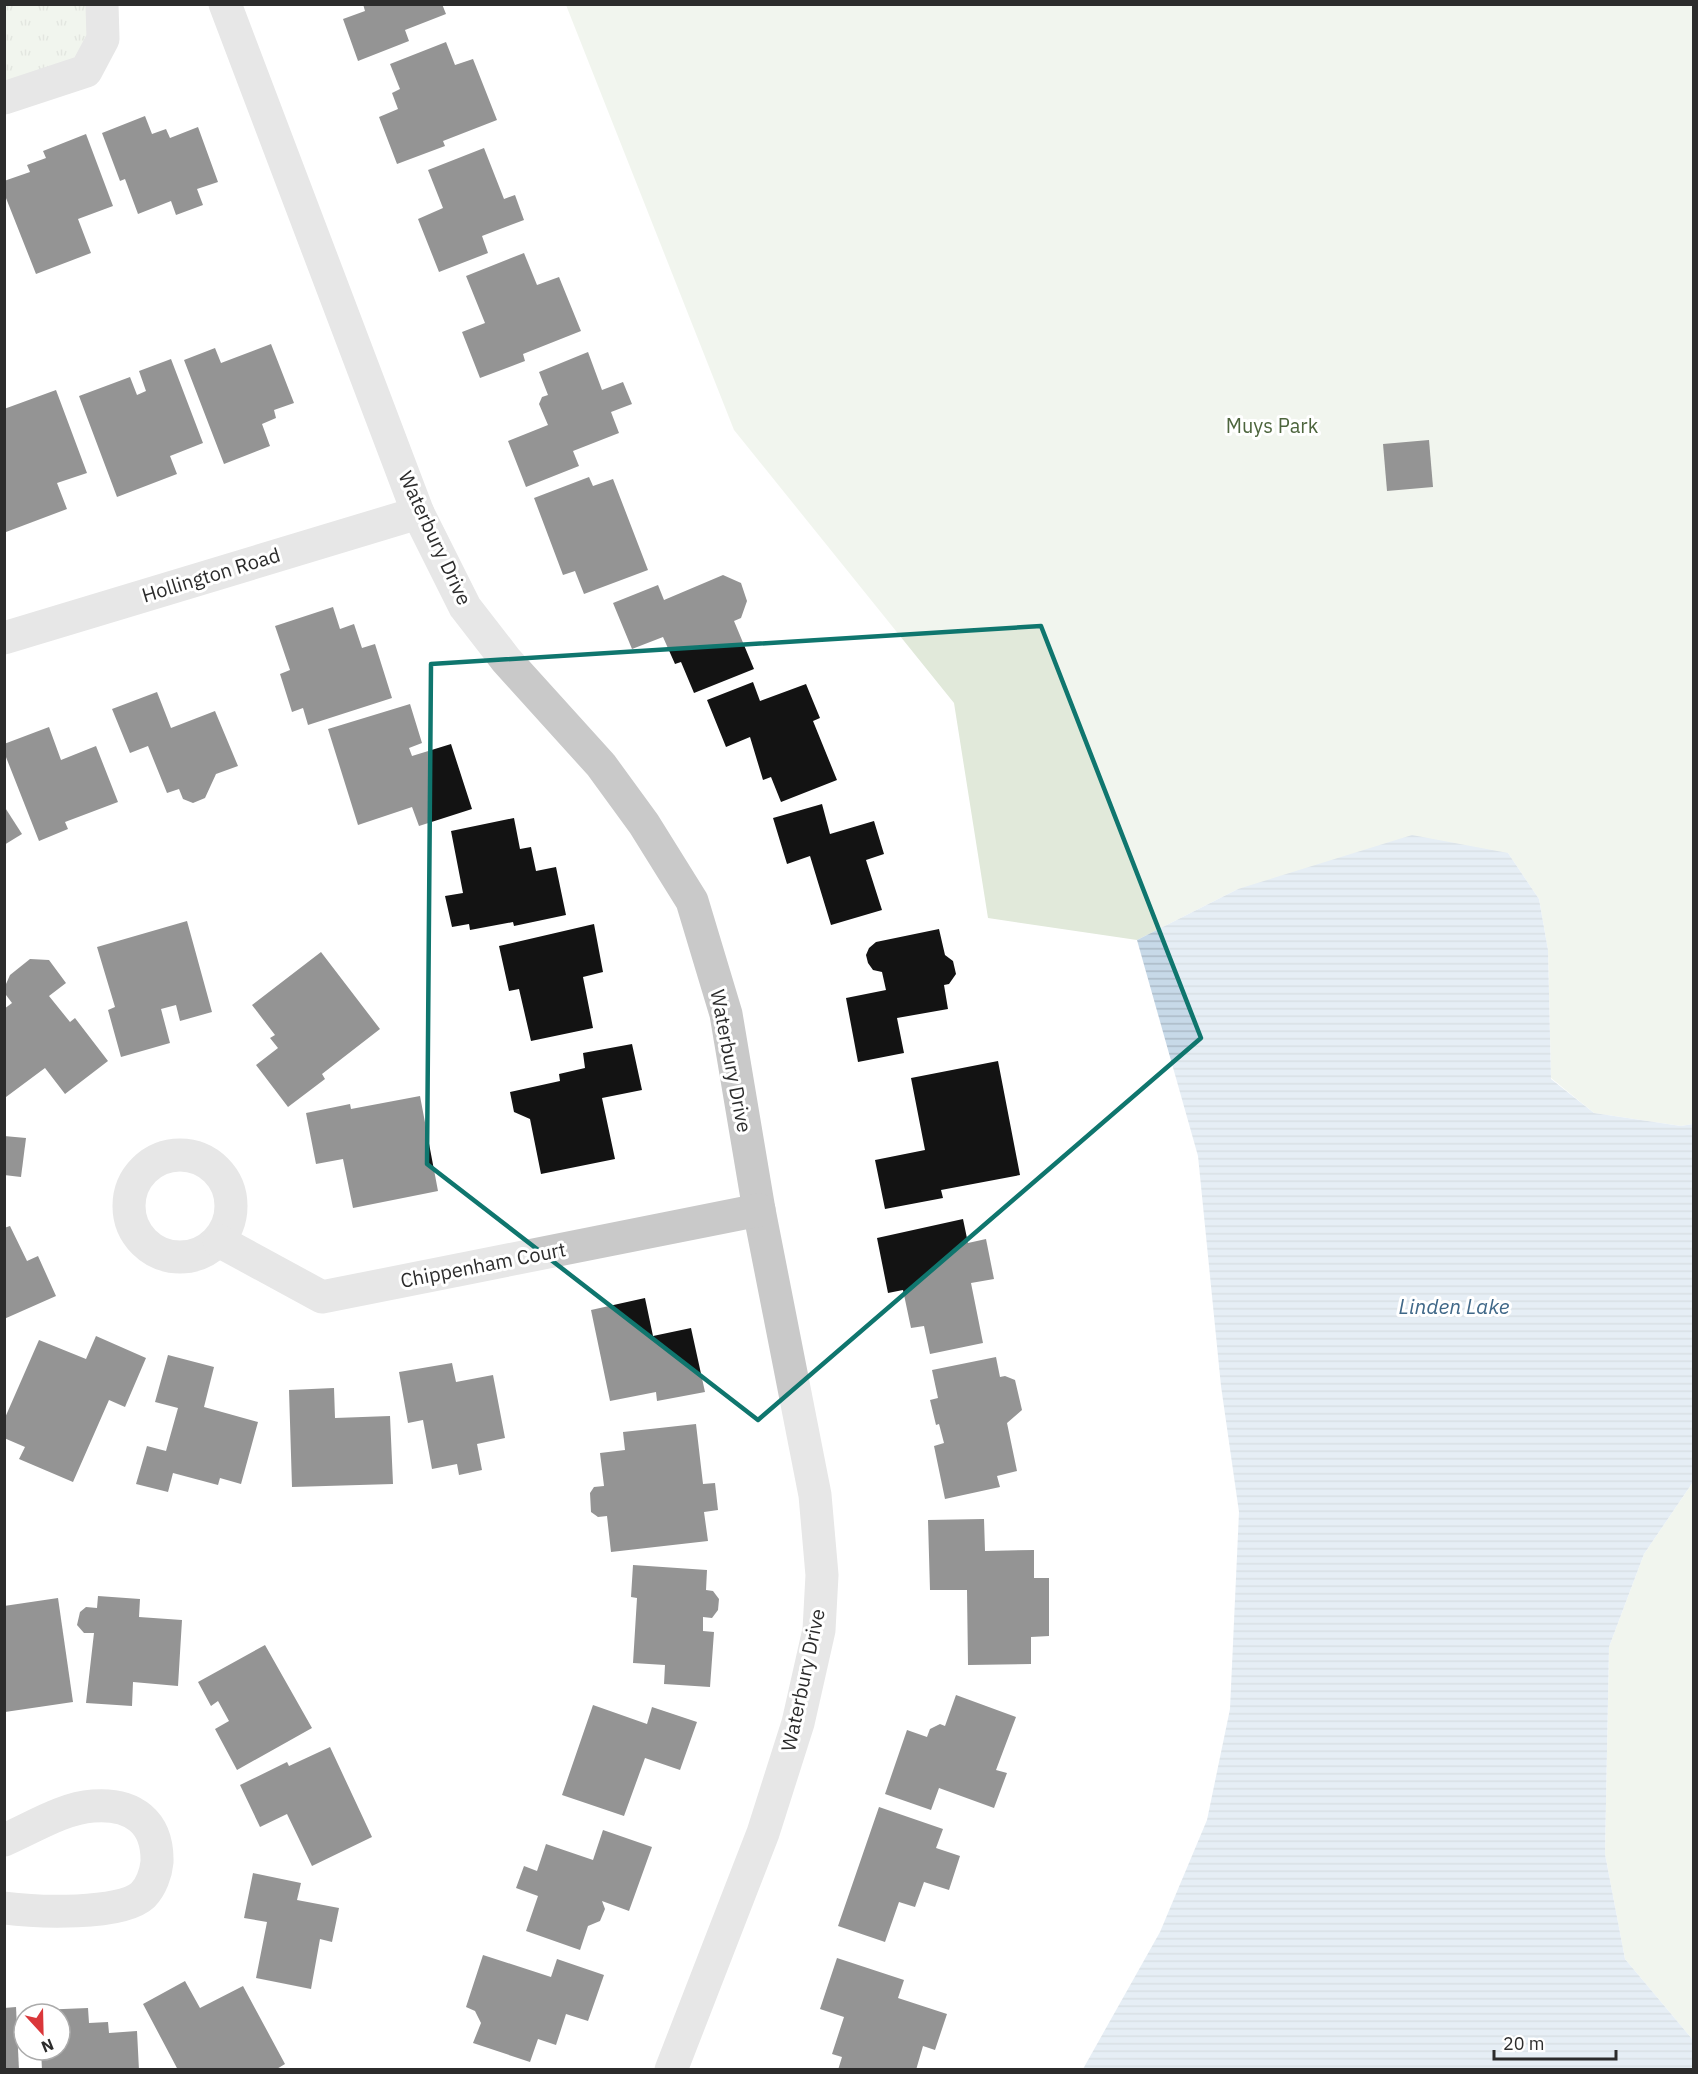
<svg xmlns="http://www.w3.org/2000/svg" width="1698" height="2074" font-family="'IBM Plex Sans',sans-serif">
  <style>
    .grass { fill: url(#grass-tufts) }
    .park { fill: #e1e9da }
    .water { fill: url(#water-rules) }
    .building { fill: #131313 }
    .lines { fill: none; stroke-linecap: round; stroke-linejoin: round }
    .street { stroke: #c9c9c9; stroke-width: 33 }
    .marked { fill: none; stroke: #0f766e; stroke-width: 4.5; stroke-linejoin: round }
    .labels { text-anchor: middle; stroke-width: 6; stroke-linejoin: round; paint-order: stroke }
    .park-label { font-size: 20px; fill: #4d653d; stroke: #fff }
    .street-label { font-size: 20px; fill: #2c2c2c; stroke: #fff }
    .water-label { font-size: 21px; font-style: italic; fill: #406888; stroke: #fff }
  </style>
  <defs>
    <pattern id="grass-tufts" width="24" height="20" patternUnits="userSpaceOnUse" patternTransform="scale(1.5)"><rect width="24" height="20" fill="#e1e9da"/><path d="M3 7l-1-3M5 7V3M7 7l1-3M15 17l-1-3M17 17v-4M19 17l1-3" fill="none" stroke="#c1c8bb"/></pattern>
    <pattern id="water-rules" width="6" height="5" patternUnits="userSpaceOnUse" patternTransform="scale(1.5)"><rect width="6" height="5" fill="#c7d9e8"/><path d="M0 2.5h6" fill="none" stroke="#abbac7"/></pattern>
  </defs>
  <rect width="100%" height="100%" fill="#fff"/>
  <path class="grass" d="M4,5H102L86,71L5,98Z"/>
  <g class="park">
    <path d="M566,5H1693V1124L1681,1126L1594,1113L1551,1078L1548,950L1539,899L1508,853L1238,889L1137,940L988,918L954,703L734,430Z"/>
    <path d="M1693,1482V2040L1625,1959L1605,1854L1609,1647L1644,1554Z"/>
  </g>
  <path class="water" d="M1412,835L1508,853L1539,899L1548,950L1551,1079L1594,1113L1681,1126L1693,1124V1482L1644,1554L1609,1647L1605,1854L1625,1959L1693,2040V2069H1083L1160,1932L1207,1820L1230,1709L1239,1512L1221,1386L1198,1156L1137,940L1238,889Z"/>
  <g class="building">
    <path d="M363,4H442L446,14L405,30L409,41L358,61L343,19L365,11Z"/>
    <path d="M446,42L455,65L473,59L497,120L443,141L445,146L397,164L379,117L398,109L392,93L400,89L390,64Z"/>
    <path d="M145,116L152,134L166,129L170,138L198,127L218,182L197,189L203,205L176,215L171,201L138,214L125,179L120,181L102,133Z"/>
    <path d="M86,134L113,206L78,219L91,253L36,274L4,193V181L30,172L27,165L46,158L43,151Z"/>
    <path d="M484,148L504,199L515,195L524,220L482,236L488,253L439,272L418,219L443,208L428,170Z"/>
    <path d="M524,253L537,285L559,277L581,331L523,354L525,361L480,378L462,332L485,323L466,276Z"/>
    <path d="M271,344L294,403L274,410L276,418L262,424L270,446L224,464L184,360L215,348L221,363Z"/>
    <path d="M588,352L602,390L623,382L632,404L611,412L619,433L573,451L579,466L526,487L508,441L548,425L539,404L542,397L548,395L539,372Z"/>
    <path d="M171,359L203,443L170,456L177,474L117,497L79,396L130,377L137,395L146,391L139,371Z"/>
    <path d="M56,390L87,473L57,483L67,509L6,532L4,409Z"/>
    <path d="M1429,440L1433,487L1387,491L1383,444Z"/>
    <path d="M589,477L593,486L613,479L648,570L584,594L575,571L563,575L534,498Z"/>
    <path d="M723,575L741,583L747,601L741,618L734,621L754,669L694,693L681,662L675,664L663,637L632,649L613,603L658,585L664,600Z"/>
    <path d="M333,607L340,629L354,624L362,648L375,644L392,698L308,725L303,708L292,712L280,674L290,670L275,626Z"/>
    <path d="M753,682L760,701L806,684L820,718L813,721L837,780L781,802L771,777L763,780L750,737L726,747L707,700Z"/>
    <path d="M157,692L171,728L215,711L238,766L216,774L205,798L193,803L183,799L179,789L167,793L148,746L130,753L112,709Z"/>
    <path d="M410,704L422,743L409,748L412,756L451,744L472,809L419,826L412,807L358,825L328,729Z"/>
    <path d="M49,727L61,760L96,746L118,802L65,822L68,829L39,841L4,752V744Z"/>
    <path d="M822,804L830,834L874,821L884,854L866,860L882,910L831,925L810,856L787,864L773,818Z"/>
    <path d="M4,806L22,834L4,845Z"/>
    <path d="M514,818L520,849L531,847L536,871L556,867L566,915L514,926L513,922L470,930L469,924L452,927L445,896L463,893L451,831Z"/>
    <path d="M187,921L212,1012L180,1021L176,1005L161,1009L170,1043L121,1057L108,1010L115,1007L97,947Z"/>
    <path d="M594,924L603,972L583,977L593,1028L531,1041L519,989L509,991L499,946Z"/>
    <path d="M939,929L945,955L953,961L956,974L949,984L944,985L948,1009L897,1018L904,1053L858,1062L846,998L886,990L882,972L873,970L868,963L866,955L869,948L876,942Z"/>
    <path d="M321,952L380,1029L322,1074L325,1079L288,1107L256,1065L278,1048L270,1038L275,1035L252,1005Z"/>
    <path d="M30,959L49,960L66,983L49,996L70,1022L75,1018L108,1061L65,1094L45,1068L6,1097L4,1009L12,1003L6,995V984L10,975Z"/>
    <path d="M632,1044L642,1090L602,1098L615,1159L541,1174L530,1119L514,1112L510,1092L560,1081L559,1074L585,1068L583,1053Z"/>
    <path d="M998,1061L1020,1175L941,1190L943,1198L885,1209L875,1160L925,1150L911,1078Z"/>
    <path d="M420,1096L438,1191L353,1208L343,1159L316,1164L306,1113L350,1104L351,1109Z"/>
    <path d="M4,1136L26,1138L21,1177L4,1175Z"/>
    <path d="M963,1219L968,1243L986,1239L994,1279L971,1283L983,1343L930,1354L924,1326L911,1328L903,1290L888,1293L877,1238Z"/>
    <path d="M10,1226L27,1261L38,1256L56,1296L4,1319V1228Z"/>
    <path d="M645,1298L653,1336L691,1328L705,1392L657,1401L656,1392L610,1401L591,1310Z"/>
    <path d="M96,1336L146,1358L125,1407L109,1400L73,1482L19,1459L25,1447L4,1438V1420L39,1340L86,1359Z"/>
    <path d="M168,1355L214,1367L204,1407L258,1422L241,1484L220,1478L218,1485L173,1473L168,1492L136,1484L147,1446L166,1451L178,1408L155,1402Z"/>
    <path d="M996,1357L1000,1377L1005,1376L1015,1380L1022,1410L1007,1423L1017,1471L997,1476L1000,1487L945,1499L934,1446L944,1443L939,1424L936,1425L930,1400L938,1398L932,1370Z"/>
    <path d="M452,1363L456,1382L493,1375L505,1438L477,1444L482,1470L459,1475L457,1464L432,1469L423,1420L408,1423L399,1372Z"/>
    <path d="M334,1388L335,1418L390,1416L393,1484L292,1487L289,1390Z"/>
    <path d="M696,1424L703,1484L715,1483L718,1510L704,1512L708,1541L611,1552L607,1516L598,1517L591,1512L590,1493L594,1487L604,1486L600,1453L625,1450L623,1432Z"/>
    <path d="M984,1519L985,1551L1034,1550V1578H1049V1636L1031,1637V1664L968,1665L967,1590H930L928,1520Z"/>
    <path d="M633,1565L707,1570L706,1590L713,1591L719,1599L718,1610L712,1618L703,1617V1631L714,1632L710,1687L664,1684L665,1665L633,1663L637,1598L631,1597Z"/>
    <path d="M98,1596L140,1599L139,1617L182,1620L178,1686L133,1682L132,1706L86,1703L94,1633H84L77,1625L80,1612L86,1607L97,1608Z"/>
    <path d="M58,1598L73,1702L5,1712L4,1606Z"/>
    <path d="M265,1645L312,1728L237,1770L215,1729L229,1721L218,1701L211,1706L198,1682Z"/>
    <path d="M956,1695L1016,1717L996,1770L1007,1773L994,1808L939,1788L931,1810L885,1794L907,1730L927,1737L930,1729L940,1724L945,1726Z"/>
    <path d="M593,1705L647,1724L652,1707L697,1722L680,1770L645,1758L624,1816L562,1795Z"/>
    <path d="M330,1747L372,1837L312,1866L287,1814L260,1827L240,1785L287,1762L289,1766Z"/>
    <path d="M879,1807L943,1829L936,1848L960,1856L949,1890L924,1882L915,1907L899,1902L885,1942L838,1926Z"/>
    <path d="M603,1830L652,1847L629,1911L602,1901L605,1909L600,1921L588,1926L580,1950L526,1931L538,1896L516,1888L524,1866L537,1871L546,1844L593,1860Z"/>
    <path d="M253,1873L301,1883L297,1900L339,1908L332,1942L320,1939L311,1989L256,1978L267,1922L244,1918Z"/>
    <path d="M483,1955L551,1977L557,1959L604,1975L588,2021L566,2014L556,2045L538,2039L530,2062L473,2043L481,2023L475,2011L466,2007Z"/>
    <path d="M837,1958L904,1980L898,1998L947,2014L935,2050L923,2046L916,2070H838L842,2057L832,2054L844,2017L820,2009Z"/>
    <path d="M185,1981L200,2008L243,1986L285,2064L275,2070H178L143,2004Z"/>
    <path d="M16,2007L19,2070H4V2008Z"/>
    <path d="M88,2008L89,2023L108,2022L109,2033L137,2031L139,2070H42L41,2050H60V2014H39V2010Z"/>
  </g>
  <g class="lines">
    <g class="street">
      <path d="M225,4L418,513L465,607L506,660L601,765L644,824L692,901L726,1014L759,1210L815,1495L822,1575L819,1630L798,1723L763,1833L671,2070"/>
      <path d="M4,98L86,71L103,39L102,4"/>
      <path d="M4,638L418,513"/>
      <circle cx="180" cy="1206" r="51"/>
      <path d="M219,1241L322,1297L759,1210"/>
      <path d="M4,1840C32,1828 63,1808 93,1806C133,1803 158,1822 157,1862C156,1873 151,1887 143,1895C121,1916 35,1912 4,1908"/>
    </g>
  </g>
  <path d="M0 0H1698V2074H0ZM1041,626L1201,1038L758,1420L427,1164L431,664Z" fill="#fff" fill-opacity=".55" fill-rule="evenodd"/>
  <path class="marked" d="M1041,626L1201,1038L758,1420L427,1164L431,664Z"/>
  <g class="labels">
    <g class="park-label">
      <text x="1272" y="433">Muys Park</text>
    </g>
    <g class="street-label">
      <text transform="translate(435 538) rotate(65)" y="7">Waterbury Drive</text>
      <text transform="translate(211 575) rotate(-17)" y="7">Hollington Road</text>
      <text transform="translate(731 1061) rotate(79)" y="7">Waterbury Drive</text>
      <text transform="translate(483 1265) rotate(-11)" y="7">Chippenham Court</text>
      <text transform="translate(803 1680) rotate(-78)" y="7">Waterbury Drive</text>
    </g>
    <g class="water-label">
      <text x="1454" y="1314">Linden Lake</text>
    </g>
  </g>
  <rect width="1698" height="2074" fill="none" stroke="#2c2c2c" stroke-width="12"/>
  <g transform="translate(42 2032) rotate(158)"><circle r="28" fill="#ffffff" stroke="#ababab" stroke-width="1.5"/>
  <path d="M0-4.5L10 22L0 15L-10 22Z" fill="#da373a"/>
  <text y="-9" font-size="16" font-weight="bold" text-anchor="middle" fill="#2c2c2c">N</text>
  </g>
  <path d="M1494 2050v9h122v-9" fill="none" stroke="#2c2c2c" stroke-width="3"/>
  <text x="1503" y="2050" font-size="18" fill="#2c2c2c" stroke="#ffffff" stroke-width="4.5" paint-order="stroke">20 m</text>
</svg>
